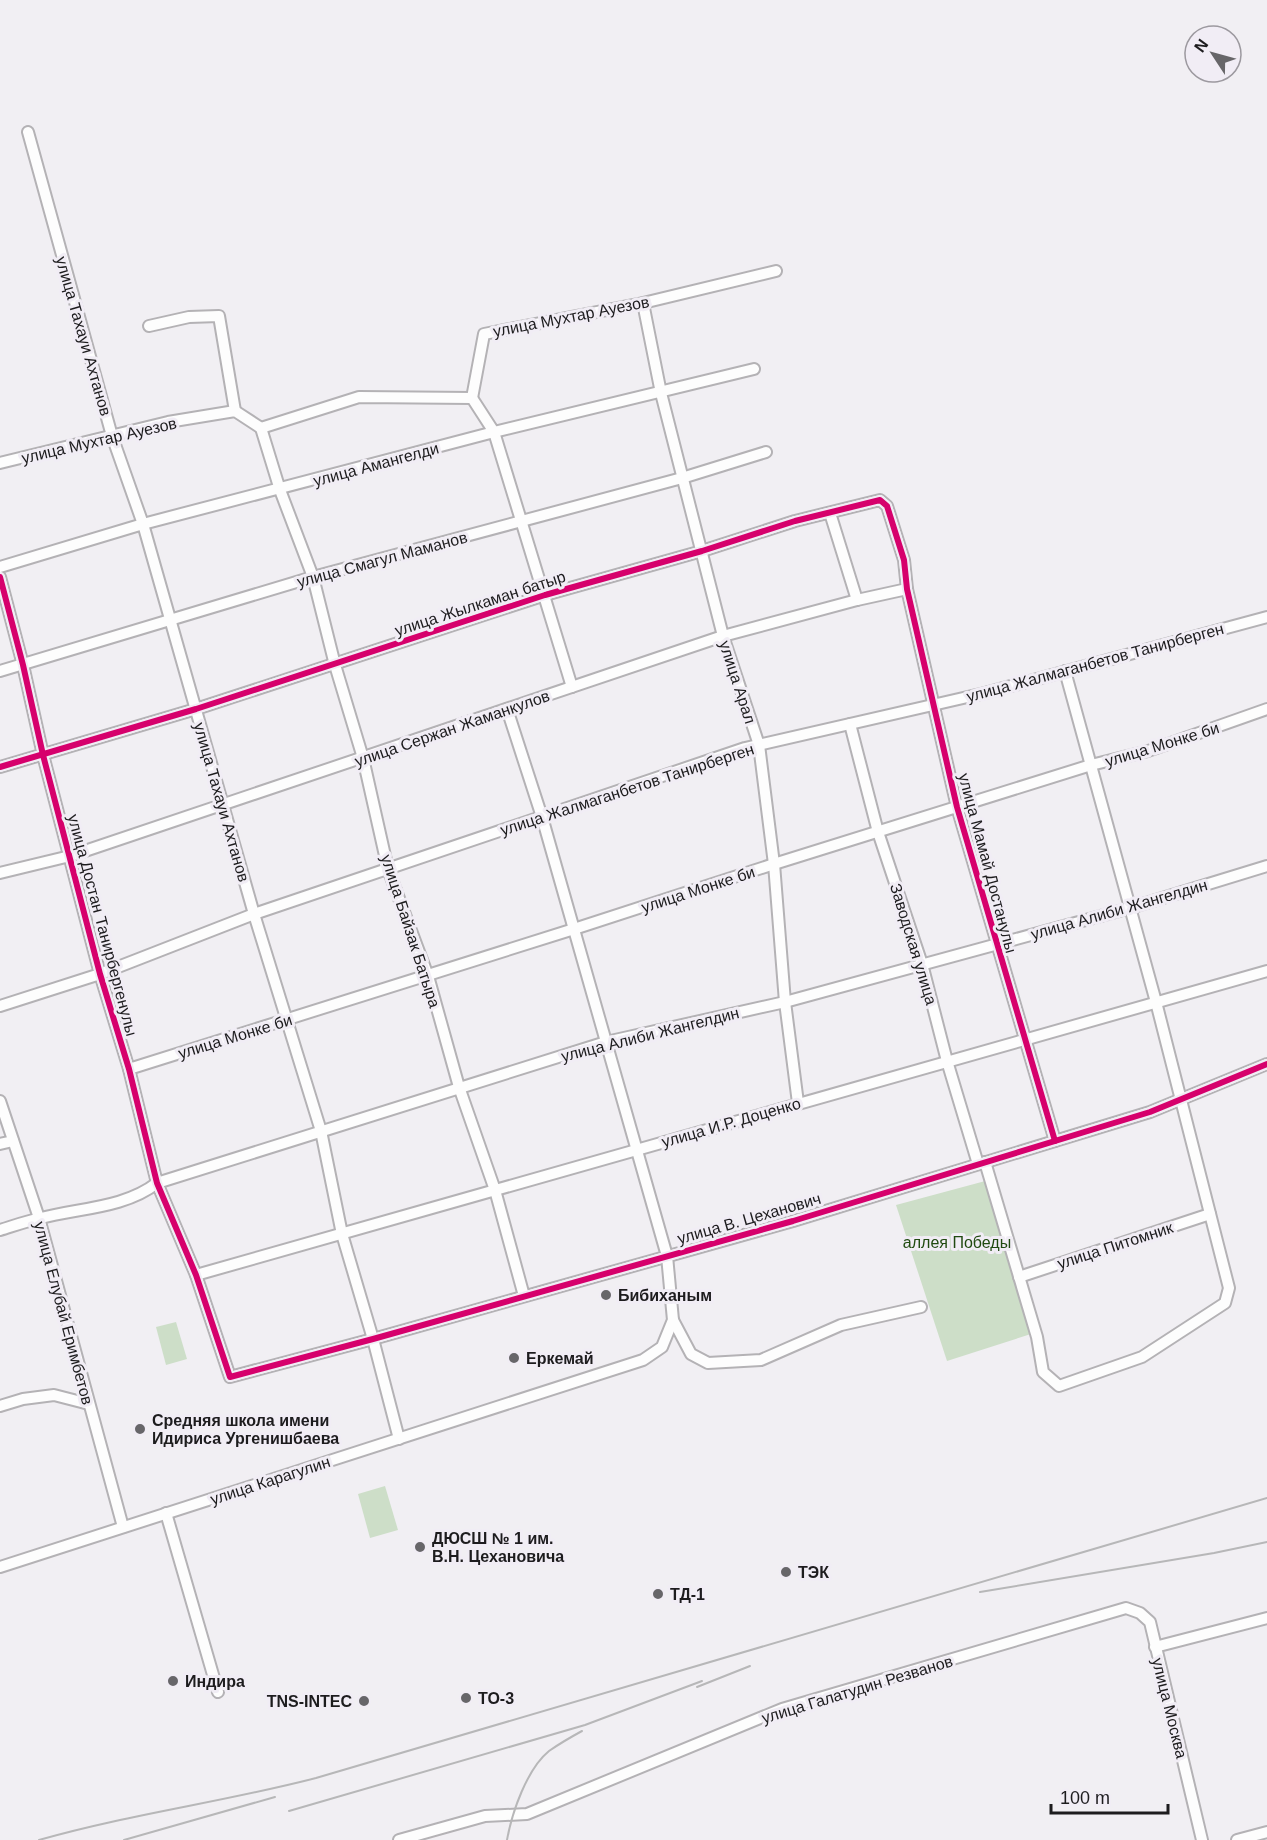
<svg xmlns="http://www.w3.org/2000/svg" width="1267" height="1840" font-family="Helvetica,sans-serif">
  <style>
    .green { fill: #cddec8 }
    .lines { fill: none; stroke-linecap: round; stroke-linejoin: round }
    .minor-casing { stroke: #b4b2b5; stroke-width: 14 }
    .minor { stroke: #fdfdfd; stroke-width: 10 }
    .rail { stroke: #b7b7b8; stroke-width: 2 }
    .cycleway-casing { stroke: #f1edf5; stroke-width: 10 }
    .cycleway { stroke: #d6006c; stroke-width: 6 }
    .poi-dot { fill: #676669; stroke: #f1edf5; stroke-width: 2 }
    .labels { text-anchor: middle; stroke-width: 6; stroke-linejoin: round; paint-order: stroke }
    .street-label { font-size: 16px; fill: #1d1c1e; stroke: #f1edf5 }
    .park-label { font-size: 16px; fill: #204a10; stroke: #f1edf5 }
    .poi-label { font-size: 16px; font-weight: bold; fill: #1d1c1e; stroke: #f1edf5; text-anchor: start }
  </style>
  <rect width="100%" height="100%" fill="#f1eff3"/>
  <g class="green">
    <path d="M989,1180L1031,1334L947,1361L896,1205Z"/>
    <path d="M176,1322L187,1359L166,1365L156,1327Z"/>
    <path d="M385,1486L398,1530L370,1538L358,1494Z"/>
  </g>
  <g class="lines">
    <g class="minor-casing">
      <g id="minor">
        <path d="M28,132L112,436L143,524L254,914L321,1131L342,1234L373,1339L399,1439"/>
        <path d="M643,303L661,393L723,636L759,745L774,864L785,1002L798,1103"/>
        <path d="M149,326L189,317L219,316L235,411"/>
        <path d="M472,398L484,334L643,303L776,271"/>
        <path d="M472,398L494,432L572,687"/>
        <path d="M261,428L280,490L313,577L335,665L363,758L388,869L428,976L459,1087L495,1190L524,1296"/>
        <path d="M0,463L168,422L235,411L261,428L359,397L472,398"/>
        <path d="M830,513L857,600"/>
        <path d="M0,567L143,524L494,432L754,369"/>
        <path d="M0,577L23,665L43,755L100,974L129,1069L157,1183L196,1275L230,1377L373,1339L793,1221L1150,1112L1267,1064"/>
        <path d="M0,671L313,577L682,478L766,452"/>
        <path d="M850,724L878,832L922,964L947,1061L978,1164"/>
        <path d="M0,767L196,709L545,595L702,551L795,521L880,500L887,506L904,560L907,589L957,807L1055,1141"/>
        <path d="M0,873L70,856L723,636L857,600L907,589"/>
        <path d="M0,1006L100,974L254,914L745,748L985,693L1267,617"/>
        <path d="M129,1069L574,929L774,864L1091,765L1148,751L1267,709"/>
        <path d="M0,1101L39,1218L123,1527"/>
        <path d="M0,1144L13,1141"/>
        <path d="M985,1162L1037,1337L1043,1372L1059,1386L1142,1357L1225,1303L1229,1288L1156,1002L1065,671"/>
        <path d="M0,1230C13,1226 27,1221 41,1218C79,1208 125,1208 157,1183L606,1042L785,1002L1130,908L1267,866"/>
        <path d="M196,1275L1267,971"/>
        <path d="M1019,1277L1210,1214"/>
        <path d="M673,1320L691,1354L708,1363L761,1360L841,1325L921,1307"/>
        <path d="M0,1406L23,1399L54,1395L89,1404"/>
        <path d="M166,1513L218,1692"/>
        <path d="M0,1567L643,1360L662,1347L673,1320L667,1256L542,817L507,709"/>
        <path d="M1155,1647L1267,1618"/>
        <path d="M399,1840L485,1816L527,1814L782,1709L1126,1608L1140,1613L1150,1622L1202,1840"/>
        <path d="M1237,1840L1267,1832"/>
      </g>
    </g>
    <use href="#minor" class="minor"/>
    <g class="rail">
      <path d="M980,1592L1214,1553L1267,1542"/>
      <path d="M697,1687L750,1666"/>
      <path d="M289,1811L585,1725L702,1681"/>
      <path d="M39,1840C130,1814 224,1802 316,1778L1267,1498"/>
      <path d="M124,1840L275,1797"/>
      <path d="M507,1840C512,1812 527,1769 549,1751C559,1744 571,1737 582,1731"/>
    </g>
    <g class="cycleway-casing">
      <g id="cycleway">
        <path d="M0,577L23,665L43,755L100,974L129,1069L157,1183L196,1275L230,1377L373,1339L793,1221L1150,1112L1267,1064"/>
        <path d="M0,767L196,709L545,595L702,551L795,521L880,500L887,506L904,560L907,589L957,807L1055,1141"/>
      </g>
    </g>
    <use href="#cycleway" class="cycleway"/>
  </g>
  <g class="poi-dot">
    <circle cx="606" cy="1295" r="6"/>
    <circle cx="514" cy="1358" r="6"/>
    <circle cx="140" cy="1429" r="6"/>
    <circle cx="420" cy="1547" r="6"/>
    <circle cx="786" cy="1572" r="6"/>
    <circle cx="658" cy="1594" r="6"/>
    <circle cx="173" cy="1681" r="6"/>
    <circle cx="466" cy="1698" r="6"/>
    <circle cx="364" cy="1701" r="6"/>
  </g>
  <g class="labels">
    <g class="street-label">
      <text transform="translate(571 316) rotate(-11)" y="6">улица Мухтар Ауезов</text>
      <text transform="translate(84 336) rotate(74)" y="6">улица Тахауи Ахтанов</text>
      <text transform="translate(99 440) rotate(-13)" y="6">улица Мухтар Ауезов</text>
      <text transform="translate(376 464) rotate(-15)" y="6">улица Амангелди</text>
      <text transform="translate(382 559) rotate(-15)" y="6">улица Смагул Маманов</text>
      <text transform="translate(480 603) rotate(-18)" y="6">улица Жылкаман батыр</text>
      <text transform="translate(1095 662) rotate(-15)" y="6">улица Жалмаганбетов Танирберген</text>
      <text transform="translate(738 682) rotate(72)" y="6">улица Арал</text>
      <text transform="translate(452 728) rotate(-19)" y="6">улица Сержан Жаманкулов</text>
      <text transform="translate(1162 744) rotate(-17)" y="6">улица Монке би</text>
      <text transform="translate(627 789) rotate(-18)" y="6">улица Жалмаганбетов Танирберген</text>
      <text transform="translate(222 802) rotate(74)" y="6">улица Тахауи Ахтанов</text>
      <text transform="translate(988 863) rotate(75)" y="6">улица Мамай Достанулы</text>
      <text transform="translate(698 889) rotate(-18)" y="6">улица Монке би</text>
      <text transform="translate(1119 909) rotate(-16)" y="6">улица Алиби Жангелдин</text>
      <text transform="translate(103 925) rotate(75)" y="6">улица Достан Танирбергенулы</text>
      <text transform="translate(411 931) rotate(72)" y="6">улица Байзак Батыра</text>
      <text transform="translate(914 944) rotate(73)" y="6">Заводская улица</text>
      <text transform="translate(650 1034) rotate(-14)" y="6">улица Алиби Жангелдин</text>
      <text transform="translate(235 1036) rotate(-17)" y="6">улица Монке би</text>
      <text transform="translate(731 1122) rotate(-16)" y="6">улица И.Р. Доценко</text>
      <text transform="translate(749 1218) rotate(-16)" y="6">улица В. Цеханович</text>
      <text transform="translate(1115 1245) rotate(-18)" y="6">улица Питомник</text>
      <text transform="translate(64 1313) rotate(75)" y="6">улица Елубай Еримбетов</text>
      <text transform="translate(270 1480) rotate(-18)" y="6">улица Карагулин</text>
      <text transform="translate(857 1689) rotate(-17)" y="6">улица Галатудин Резванов</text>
      <text transform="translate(1170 1708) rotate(76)" y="6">улица Москва</text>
    </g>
    <g class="park-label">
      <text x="957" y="1248">аллея Победы</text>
    </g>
    <g class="poi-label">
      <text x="618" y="1301">Бибиханым</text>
      <text x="526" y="1364">Еркемай</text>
      <text x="152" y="1426">Средняя школа имени<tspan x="152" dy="18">Идириса Ургенишбаева</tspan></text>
      <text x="432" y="1544">ДЮСШ № 1 им.<tspan x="432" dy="18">В.Н. Цехановича</tspan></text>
      <text x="798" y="1578">ТЭК</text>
      <text x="670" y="1600">ТД-1</text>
      <text x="185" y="1687">Индира</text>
      <text x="478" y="1704">ТО-3</text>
      <text x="352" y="1707" text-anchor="end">TNS-INTEC</text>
    </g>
  </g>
  <g transform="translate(1213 54) rotate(306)"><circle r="28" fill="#f1edf5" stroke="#9c999f" stroke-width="1.5"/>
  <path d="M0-4.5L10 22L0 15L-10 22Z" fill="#676669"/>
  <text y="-9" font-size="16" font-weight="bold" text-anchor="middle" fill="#1d1c1e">N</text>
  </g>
  <path d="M1051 1804v9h117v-9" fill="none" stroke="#1d1c1e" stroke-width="3"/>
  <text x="1060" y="1804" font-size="18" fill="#1d1c1e" stroke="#f1edf5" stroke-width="4.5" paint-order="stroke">100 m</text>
</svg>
